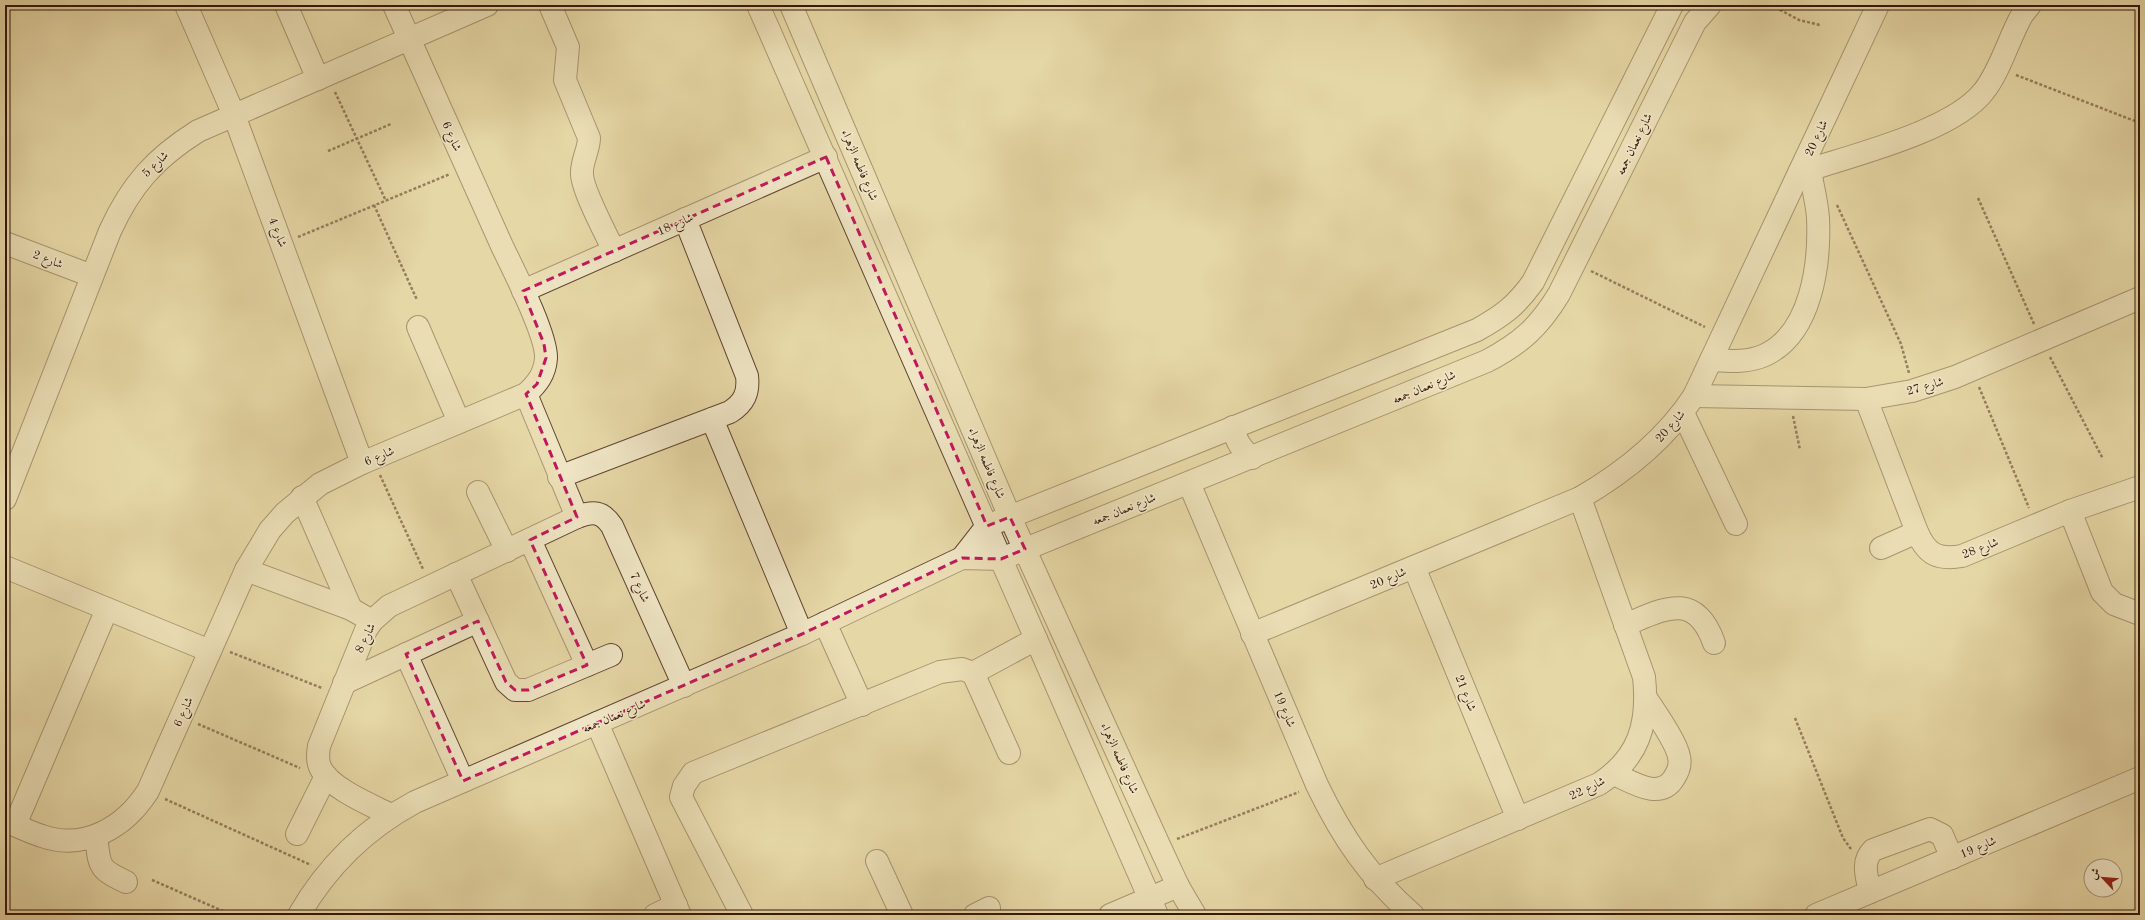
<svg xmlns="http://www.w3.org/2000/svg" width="2145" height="920" font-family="'Old Standard TT',Amiri,serif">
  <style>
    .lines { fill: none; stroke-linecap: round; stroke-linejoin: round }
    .minor-casing { stroke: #614630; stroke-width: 24 }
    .path { stroke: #351609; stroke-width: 2.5; stroke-dasharray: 3 2; stroke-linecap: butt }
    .minor { stroke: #efe5c5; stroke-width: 22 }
    .marked { fill: none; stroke: #c2185b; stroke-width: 3; stroke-dasharray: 8 5; stroke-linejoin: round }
    .labels { text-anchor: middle; stroke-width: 3.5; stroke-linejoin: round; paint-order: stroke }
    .street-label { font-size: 12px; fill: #351609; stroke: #efe5c5 }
  </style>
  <rect width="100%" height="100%" fill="#e6d7a6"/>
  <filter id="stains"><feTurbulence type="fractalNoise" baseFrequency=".005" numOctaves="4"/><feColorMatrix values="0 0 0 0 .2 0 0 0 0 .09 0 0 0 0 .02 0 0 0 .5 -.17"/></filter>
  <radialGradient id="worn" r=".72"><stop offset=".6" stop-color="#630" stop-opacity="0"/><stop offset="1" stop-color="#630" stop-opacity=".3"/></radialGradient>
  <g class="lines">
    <g class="minor-casing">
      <g id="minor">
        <path d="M186,5L234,115L362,463"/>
        <path d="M286,5L318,79"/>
        <path d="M550,5L568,47L565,80L589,138C589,150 581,162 582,174C582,189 606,234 614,251"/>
        <path d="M758,5L1157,915"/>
        <path d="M791,5L1010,517L1159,845L1178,886L1195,915"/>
        <path d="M1799,173C1849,156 1953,132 1984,91C2000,71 2009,38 2022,15L2030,5"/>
        <path d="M5,243L92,276"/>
        <path d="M523,291L826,157"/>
        <path d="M418,327L459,422"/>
        <path d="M1711,360C1729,361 1748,363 1765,355C1812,333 1820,263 1818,218C1817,202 1812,185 1810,169"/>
        <path d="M526,394L577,517"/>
        <path d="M1694,396L1866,399L1912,391L1955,377L2140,298"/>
        <path d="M1866,399L1917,532C1927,555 1938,560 1962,556L2070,511L2140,487"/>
        <path d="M1683,413L1736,524"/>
        <path d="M712,419L802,634"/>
        <path d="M1233,427C1236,441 1241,449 1252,458"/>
        <path d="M559,477L730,412C744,403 749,393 747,376L685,219"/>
        <path d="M1189,483L1317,785C1342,837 1369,877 1413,915"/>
        <path d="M478,492L507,551"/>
        <path d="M302,497L351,609"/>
        <path d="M5,499L110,231C131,185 155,158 198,131L487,5"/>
        <path d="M2070,511L2102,592L2114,604L2140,614"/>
        <path d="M530,540L587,665"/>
        <path d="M1881,548L1917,532"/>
        <path d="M962,558L987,526L1477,330C1502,316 1516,306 1533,282L1672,5"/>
        <path d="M5,567L210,651"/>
        <path d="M1414,567L1518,819"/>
        <path d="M246,570L351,609L372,621"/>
        <path d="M456,574L506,682L515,690H528L611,655"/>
        <path d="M825,623L862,705"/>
        <path d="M1625,625C1664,609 1695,590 1714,643"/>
        <path d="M1252,634L1580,498C1625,472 1665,440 1694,396L1878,5"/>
        <path d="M406,654L463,781"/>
        <path d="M973,673L1009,753"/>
        <path d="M344,683L478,621"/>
        <path d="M597,723L680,915"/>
        <path d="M1614,774C1632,782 1660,801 1674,778C1678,772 1681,765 1679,757C1677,743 1655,712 1646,698"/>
        <path d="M391,815C371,805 329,788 320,767C317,760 318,753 319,746L366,630L372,621L389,606L577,517C593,511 602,511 612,526L684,686"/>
        <path d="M5,821C17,826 29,832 42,836C85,851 125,827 148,791L246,570L270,530L285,513L320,484L362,463L526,394C537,384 545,374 546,358C547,335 513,269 502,246C466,166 430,85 394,5"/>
        <path d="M15,825L107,609"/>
        <path d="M297,834L326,776"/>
        <path d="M96,836C100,867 97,868 126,882"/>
        <path d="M877,861L902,915"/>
        <path d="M1375,879L1599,784C1639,758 1649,724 1644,677L1580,498"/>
        <path d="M1870,892C1867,877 1861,862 1873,850L1930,829L1942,835L1952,858"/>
        <path d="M299,915C327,866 365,829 415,802L802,634L962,558L1001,559L1487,361C1521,343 1539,327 1559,294L1695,22L1710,5"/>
        <path d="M655,915L676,905"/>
        <path d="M742,915L681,797L684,786L693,773L940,672L962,669L973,673L1036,639"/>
        <path d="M975,915L989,908"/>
        <path d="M1110,915L1178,886"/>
        <path d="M1816,915L2140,778"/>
      </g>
    </g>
    <g class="path">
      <path d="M1771,5L1799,20L1820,25"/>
      <path d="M2016,75L2140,123"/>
      <path d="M335,92L386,201"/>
      <path d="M328,151L391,124"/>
      <path d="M1978,198L2034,324"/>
      <path d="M374,205L417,300"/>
      <path d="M1837,205L1901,344L1909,373"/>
      <path d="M298,237L450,174"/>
      <path d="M1591,271L1705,327"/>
      <path d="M2050,357L2103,459"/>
      <path d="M1979,387L2029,508"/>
      <path d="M1793,416L1800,450"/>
      <path d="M380,475L423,569"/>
      <path d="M230,652L322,688"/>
      <path d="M1795,718L1843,838L1851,849"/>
      <path d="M198,724L300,768"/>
      <path d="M165,799L311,865"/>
      <path d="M1177,839L1299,792"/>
      <path d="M152,880L232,915"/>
    </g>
    <use href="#minor" class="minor"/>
  </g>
  <path d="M0 0H2145V920H0ZM826,157L987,526L1010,517L1025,549L1001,559L962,558L802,634L463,781L406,654L478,621L506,682L515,690H528L587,665L530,540L577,517L526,394L537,384L546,358L544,344L523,291Z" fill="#e6d7a6" fill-opacity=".55" fill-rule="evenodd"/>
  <path class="marked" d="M826,157L987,526L1010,517L1025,549L1001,559L962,558L802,634L463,781L406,654L478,621L506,682L515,690H528L587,665L530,540L577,517L526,394L537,384L546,358L544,344L523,291Z"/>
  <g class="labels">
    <g class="street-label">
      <text transform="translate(452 136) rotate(66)" y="4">شارع 6</text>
      <text transform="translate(1816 138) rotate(-65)" y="4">شارع 20</text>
      <text transform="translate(1634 144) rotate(-64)" y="4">شارع نعمان جمعه</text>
      <text transform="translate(155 164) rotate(-44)" y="4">شارع 5</text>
      <text transform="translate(860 165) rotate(67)" y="4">شارع فاطمه الزهراء</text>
      <text transform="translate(675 224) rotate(-24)" y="4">شارع 18</text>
      <text transform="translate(278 232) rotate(69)" y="4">شارع 4</text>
      <text transform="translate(48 259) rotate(21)" y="4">شارع 2</text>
      <text transform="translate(1925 386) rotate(-16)" y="4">شارع 27</text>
      <text transform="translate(1424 387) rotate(-23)" y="4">شارع نعمان جمعه</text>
      <text transform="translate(1670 426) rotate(-49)" y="4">شارع 20</text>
      <text transform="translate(379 456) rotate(-23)" y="4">شارع 6</text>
      <text transform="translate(987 463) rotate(67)" y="4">شارع فاطمه الزهراء</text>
      <text transform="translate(1124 509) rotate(-22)" y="4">شارع نعمان جمعه</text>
      <text transform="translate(1980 548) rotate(-21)" y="4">شارع 28</text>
      <text transform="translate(1388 578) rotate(-23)" y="4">شارع 20</text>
      <text transform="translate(640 587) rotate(66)" y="4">شارع 7</text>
      <text transform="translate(365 638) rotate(-64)" y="4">شارع 8</text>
      <text transform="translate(1466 693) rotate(68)" y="4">شارع 21</text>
      <text transform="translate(1285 709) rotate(67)" y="4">شارع 19</text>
      <text transform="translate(183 712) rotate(-66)" y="4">شارع 6</text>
      <text transform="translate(614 716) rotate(-23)" y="4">شارع نعمان جمعه</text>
      <text transform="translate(1120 758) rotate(66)" y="4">شارع فاطمه الزهراء</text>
      <text transform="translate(1587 788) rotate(-26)" y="4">شارع 22</text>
      <text transform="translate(1978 847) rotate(-23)" y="4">شارع 19</text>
    </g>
  </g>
  <rect width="2145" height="920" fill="none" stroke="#e6d7a6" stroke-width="20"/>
  <rect x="6" y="6" width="2133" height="908" fill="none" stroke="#351609" stroke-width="2"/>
  <rect x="10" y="10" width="2125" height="900" fill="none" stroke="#351609"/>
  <g transform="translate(2103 878) rotate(296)"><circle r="19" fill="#efe5c5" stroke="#a5927a"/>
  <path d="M0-3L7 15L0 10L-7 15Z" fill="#8f2418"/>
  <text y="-6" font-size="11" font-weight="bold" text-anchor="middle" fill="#351609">ش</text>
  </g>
  <rect width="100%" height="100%" filter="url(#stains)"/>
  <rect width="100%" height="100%" fill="url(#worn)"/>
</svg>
